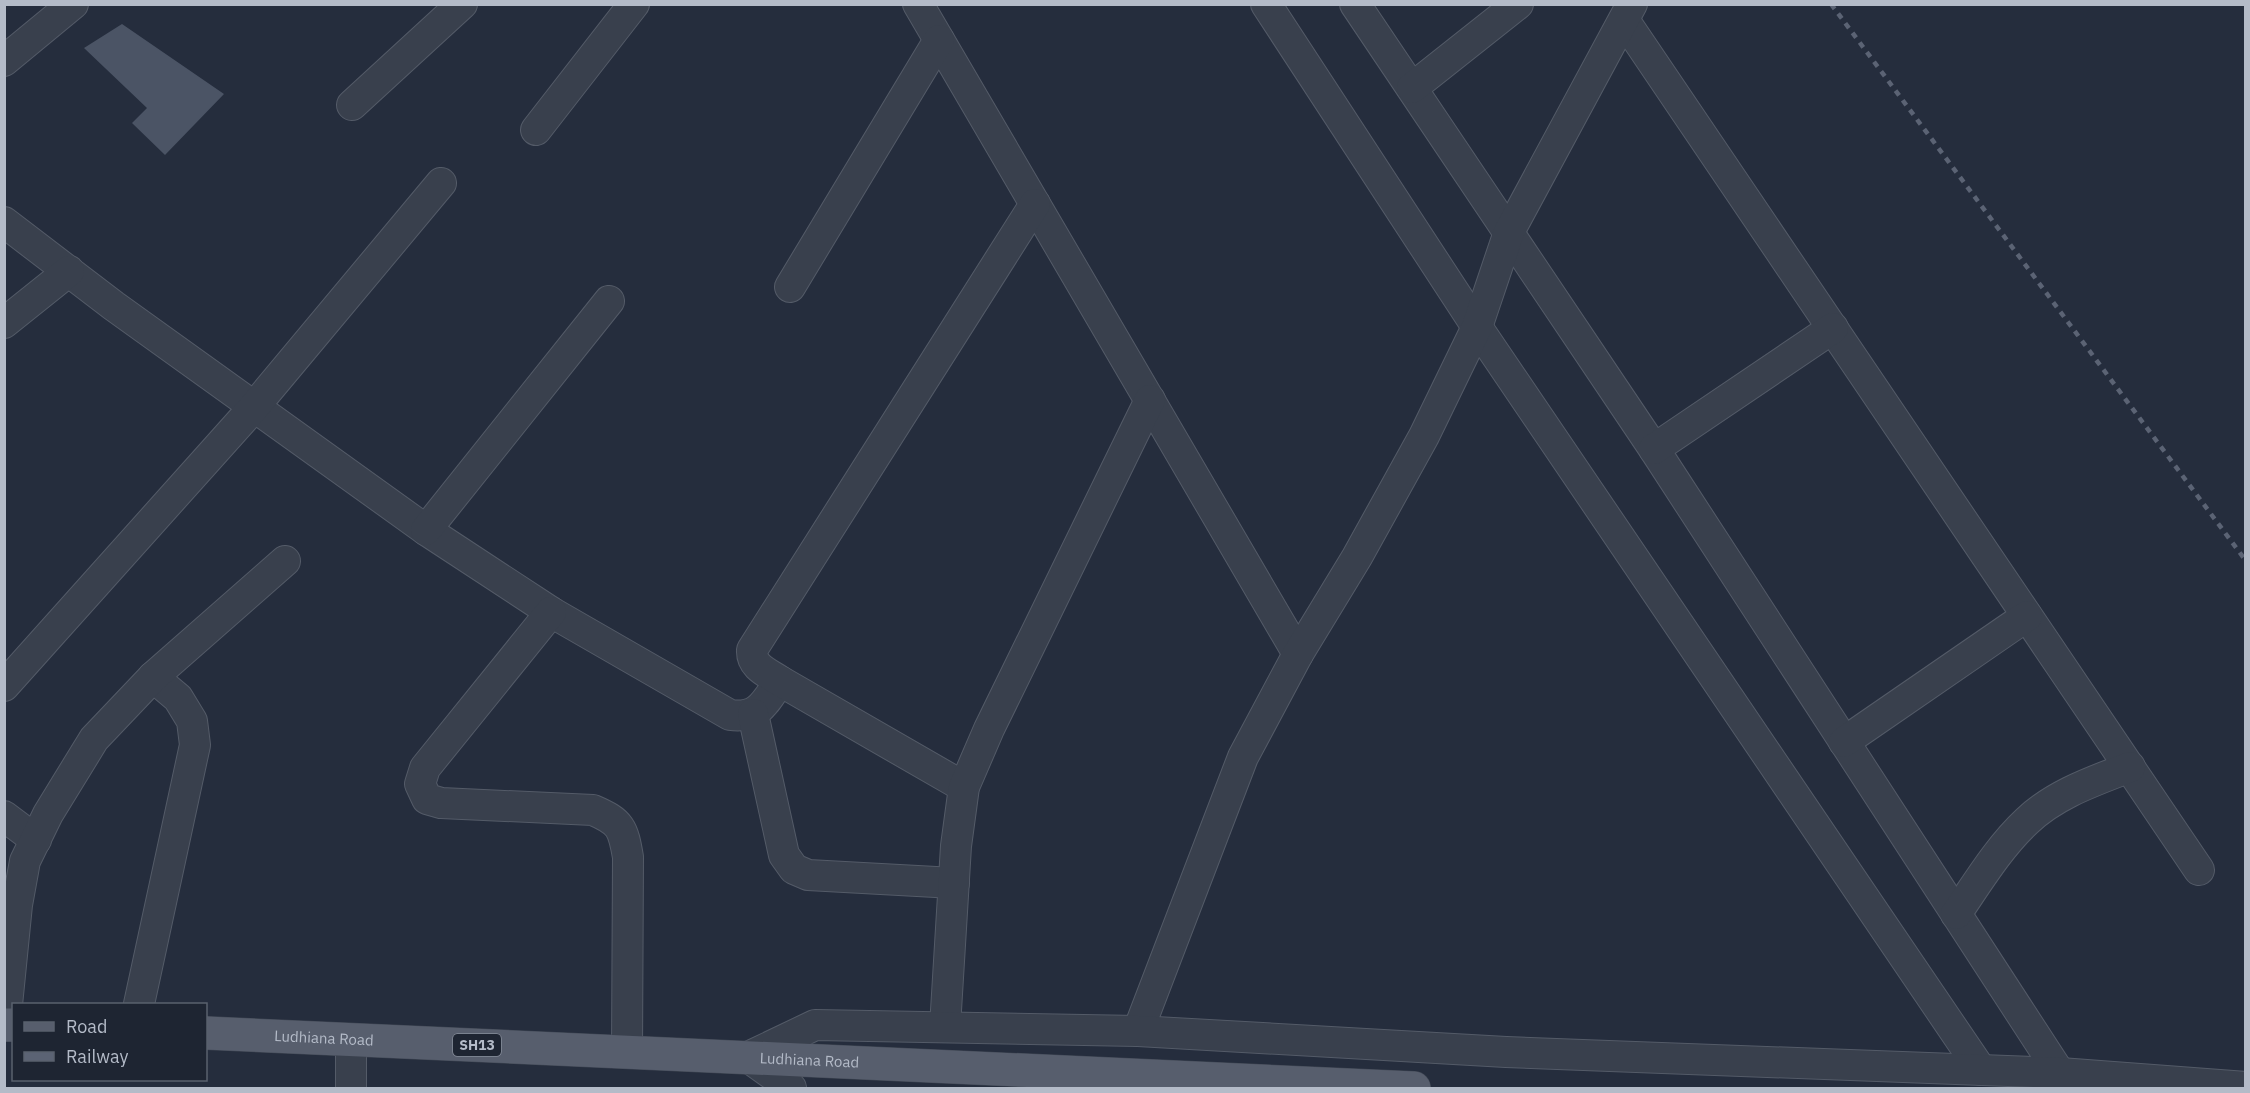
<svg xmlns="http://www.w3.org/2000/svg" width="2250" height="1093" font-family="'IBM Plex Sans',sans-serif">
  <style>
    .building { fill: #4b5465 }
    .lines { fill: none; stroke-linecap: round; stroke-linejoin: round }
    .street-casing { stroke: #545b68; stroke-width: 32 }
    .primary-casing { stroke: #424956; stroke-width: 34 }
    .street { stroke: #39404d; stroke-width: 30 }
    .primary { stroke: #575e6d; stroke-width: 33 }
    .rail { stroke: #5b6374; stroke-width: 4.5; stroke-dasharray: 6 6; stroke-linecap: butt }
    .labels { text-anchor: middle; stroke-width: 4.5; stroke-linejoin: round; paint-order: stroke }
    .shield { fill: #1e2532; stroke: #878e9b; stroke-width: 1.5 }
    .shield-label { font-size: 14px; font-weight: bold; fill: #b4bbc8 }
    .street-label { font-size: 15px; fill: #b4bbc8; stroke: #1e2532 }
  </style>
  <rect width="100%" height="100%" fill="#252d3d"/>
  <path class="building" d="M122,24L224,94L165,155L132,123L147,108L84,48Z"/>
  <g class="lines">
    <g class="street-casing">
      <g id="street">
        <path d="M918,4L1298,654"/>
        <path d="M1266,4L1477,327L1981,1070"/>
        <path d="M1355,4L1654,449L2068,1086"/>
        <path d="M1624,20L2199,870"/>
        <path d="M4,61L73,4"/>
        <path d="M1412,88L1518,4"/>
        <path d="M352,105L462,4"/>
        <path d="M536,130L634,4"/>
        <path d="M4,222L114,306L426,530L551,612L730,715C759,719 765,702 780,681"/>
        <path d="M790,287L939,40"/>
        <path d="M4,323L69,271"/>
        <path d="M1654,449L1833,328"/>
        <path d="M426,530L609,301"/>
        <path d="M551,612L425,768L420,784L427,799L441,803L593,810C621,822 623,828 628,857L627,1052"/>
        <path d="M4,686L254,407L441,183"/>
        <path d="M753,714L784,855L794,869L808,875L954,883"/>
        <path d="M1844,742L2027,616"/>
        <path d="M964,787L780,681C768,673 751,667 752,650L1035,204"/>
        <path d="M4,816L36,840"/>
        <path d="M1956,914C1978,882 1999,847 2027,821C2055,794 2094,781 2130,767"/>
        <path d="M139,1004L195,745L192,721L178,698L153,677"/>
        <path d="M5,1025L17,905L25,861L48,814L94,739L153,677L285,561"/>
        <path d="M945,1027L956,846L964,787L989,729L1150,400"/>
        <path d="M1138,1031L1243,757L1298,654L1357,557L1424,436L1477,327L1509,232L1632,4"/>
        <path d="M351,1088V1040"/>
        <path d="M791,1088L748,1057L815,1025L1138,1031L1506,1052L2060,1073L2246,1087"/>
      </g>
    </g>
    <g class="primary-casing">
      <g id="primary">
        <path d="M4,1025H14"/>
        <path id="s1" d="M206,1033L1414,1088"/>
      </g>
    </g>
    <use href="#street" class="street"/>
    <use href="#primary" class="primary"/>
    <path class="rail" d="M1831,4L2246,561"/>
  </g>
  <g class="labels">
    <rect class="shield" x="453" y="1034" width="48" height="22" rx="4.5"/>
    <g class="shield-label">
      <text x="477" y="1050">SH13</text>
    </g>
    <g class="street-label">
      <text dy="5" stroke="none"><textPath href="#s1" startOffset="118">Ludhiana Road</textPath></text>
      <text dy="5" stroke="none"><textPath href="#s1" startOffset="604">Ludhiana Road</textPath></text>
    </g>
  </g>
  <rect width="2250" height="1093" fill="none" stroke="#b4bbc8" stroke-width="12"/>
  <rect x="12" y="1003" width="195" height="78" fill="#1e2532" stroke="#5a616e" stroke-width="1.5"/>
  <rect x="24" y="1022" width="30" height="9" fill="#575e6d" stroke="#5a616e" stroke-width="1.5"/>
  <text x="66" y="1033" font-size="18" fill="#b4bbc8">Road</text>
  <rect x="24" y="1052" width="30" height="9" fill="#5b6374" stroke="#5a616e" stroke-width="1.5"/>
  <text x="66" y="1063" font-size="18" fill="#b4bbc8">Railway</text>
</svg>
